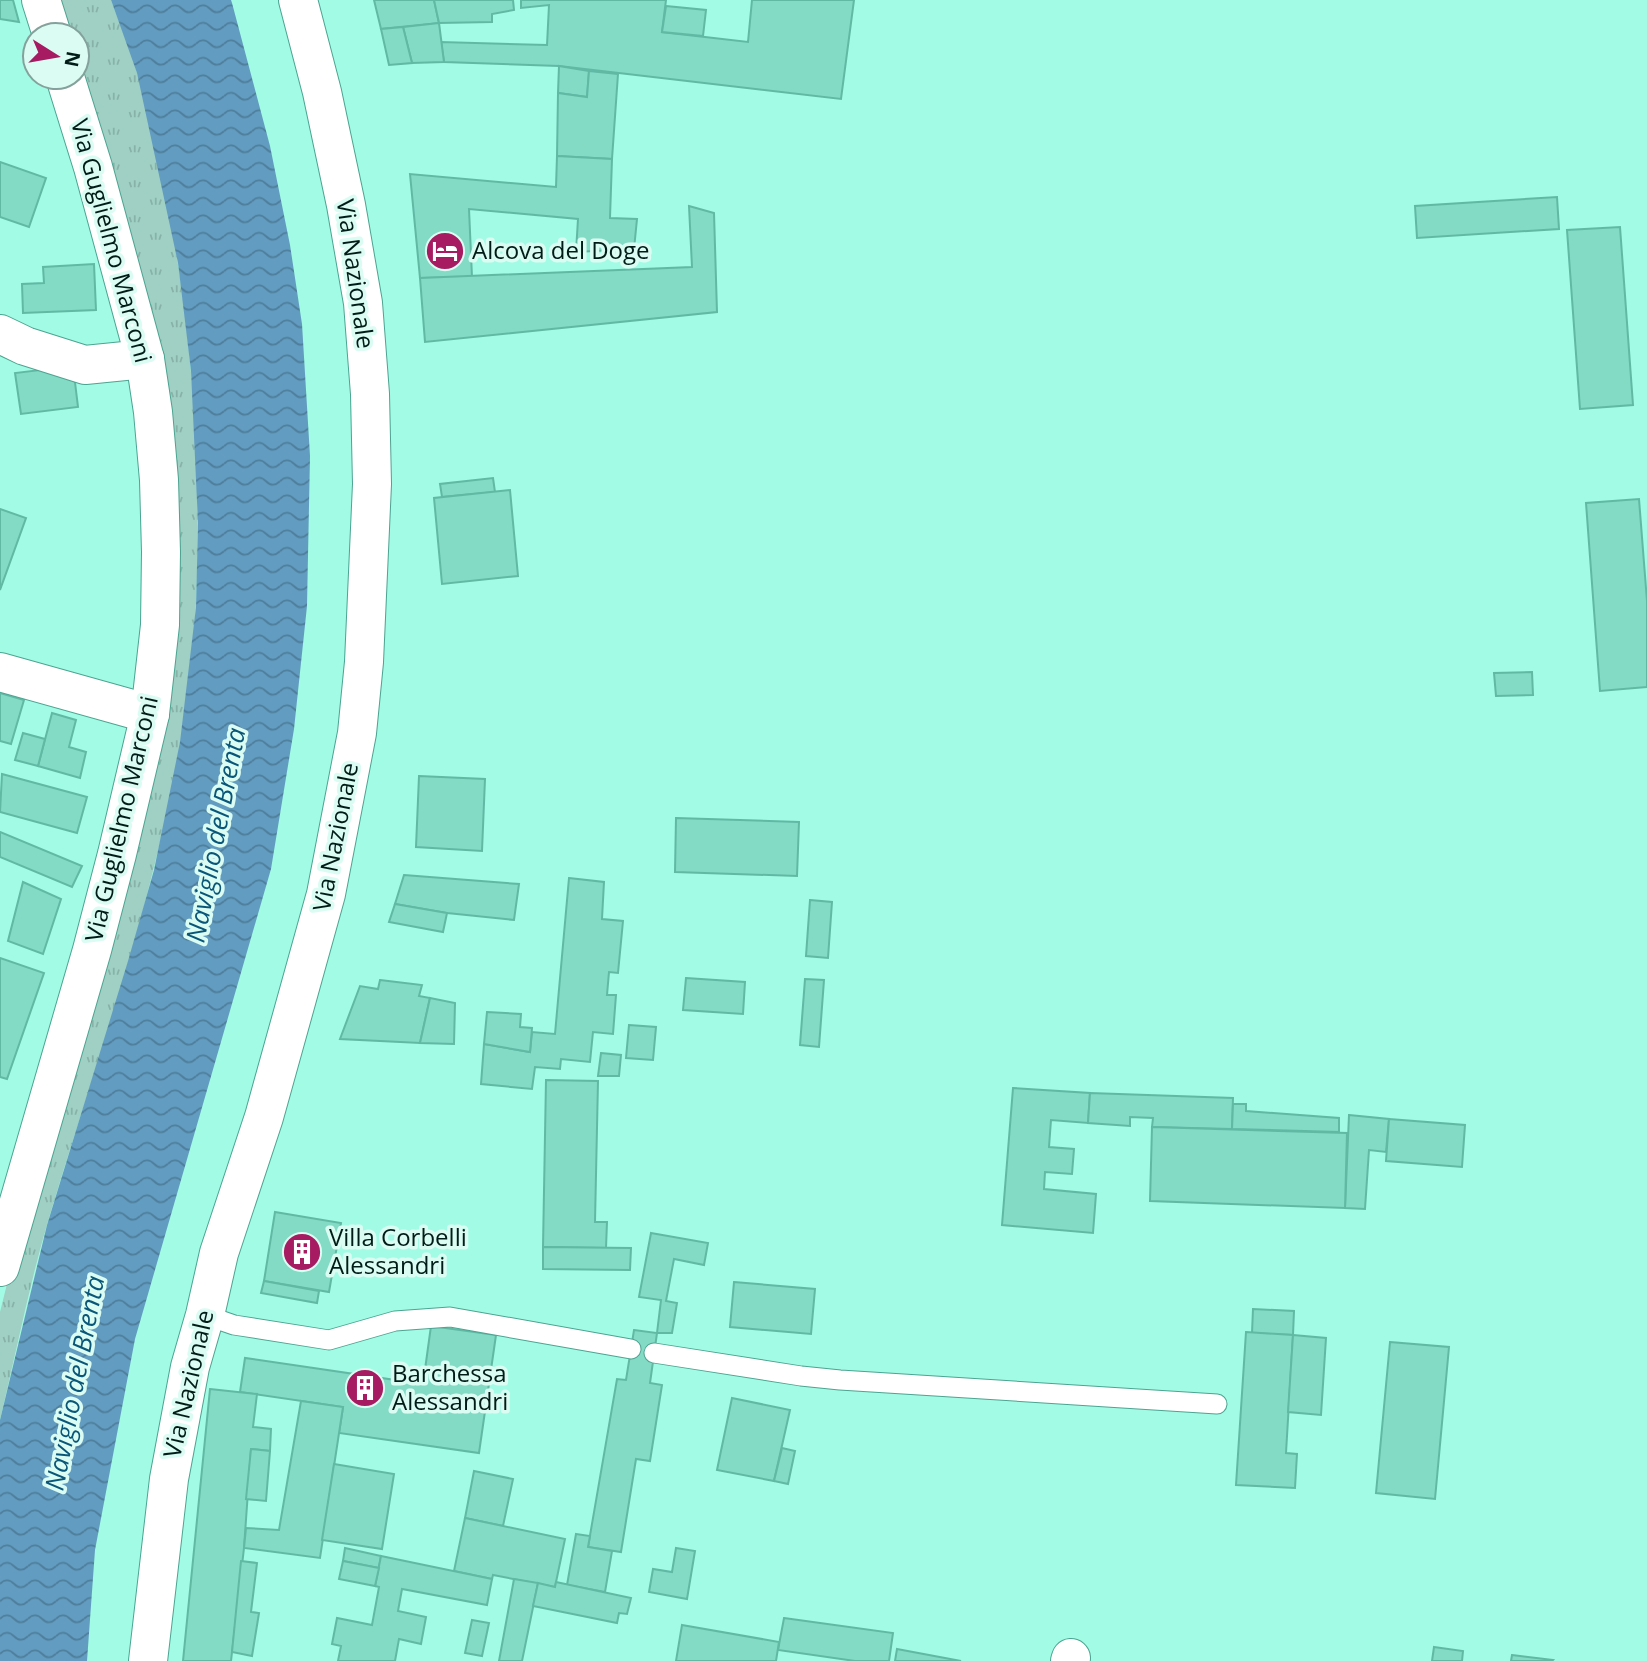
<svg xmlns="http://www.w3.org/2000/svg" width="1647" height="1661" font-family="'Open Sans',sans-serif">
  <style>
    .grass { fill: url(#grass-tufts) }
    .water { fill: url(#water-waves) }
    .building { fill: #83dac5; stroke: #61b9a4; stroke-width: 2 }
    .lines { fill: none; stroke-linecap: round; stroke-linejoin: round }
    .lane-casing { stroke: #4ca491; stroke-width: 21 }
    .street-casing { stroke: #4ca491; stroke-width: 40 }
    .primary-casing { stroke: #4ca491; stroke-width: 40 }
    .lane { stroke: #fff; stroke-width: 19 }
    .street { stroke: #fff; stroke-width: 38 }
    .primary { stroke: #fff; stroke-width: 38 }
    .labels { text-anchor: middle; stroke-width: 7; stroke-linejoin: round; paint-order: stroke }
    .street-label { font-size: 24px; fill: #011c16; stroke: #dbfcf3 }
    .poi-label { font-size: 24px; fill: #011c16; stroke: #dbfcf3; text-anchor: start }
    .water-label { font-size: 26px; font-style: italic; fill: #0a5679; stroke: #dbfcf3 }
  </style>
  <defs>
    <pattern id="grass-tufts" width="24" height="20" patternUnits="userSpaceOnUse" patternTransform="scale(1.75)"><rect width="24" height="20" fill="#9fd0c3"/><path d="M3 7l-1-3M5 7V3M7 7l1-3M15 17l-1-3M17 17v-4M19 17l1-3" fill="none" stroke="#87b2a7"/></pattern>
    <pattern id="water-waves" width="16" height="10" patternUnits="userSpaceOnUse" patternTransform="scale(1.75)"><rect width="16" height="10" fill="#629cc0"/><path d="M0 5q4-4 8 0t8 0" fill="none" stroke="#4e7e9b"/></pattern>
  </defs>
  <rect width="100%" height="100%" fill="#a2fbe4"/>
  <path class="grass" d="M57,0H111C120,25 131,50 138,76C185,246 204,427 196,604C192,693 175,784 153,871C124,989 83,1104 48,1221C29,1286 16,1353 0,1420V1312L175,613L77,67V35H67Z"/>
  <path class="water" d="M111,0H231L232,3L270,146L290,245L302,324L310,456L307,606L294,729L271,869L135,1339L95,1550L87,1661H0V1420L47,1225L128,961L154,870L180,742L196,607L198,523L191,371L178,263L137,73Z"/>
  <g class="building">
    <path d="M0,0H13L19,22L0,19Z"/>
    <path d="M374,0H434L439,23L381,29Z"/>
    <path d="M434,0H513L514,10L492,14V22L439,23Z"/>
    <path d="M521,0H666L662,32L748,42L752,0H854L841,99L559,66L444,62L441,42L547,45L549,5L521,8Z"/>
    <path d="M666,6L706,10L703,36L662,32Z"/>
    <path d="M439,23L444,62L412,63L403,27Z"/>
    <path d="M403,27L412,63L389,65L381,29Z"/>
    <path d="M559,66L589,71L587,97L558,93Z"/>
    <path d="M589,71L618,74L612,159L557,156L558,93L587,97Z"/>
    <path d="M557,156L612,159L610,218L637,219L634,249L576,252L578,219L469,209L472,277L420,278L410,174L556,187Z"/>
    <path d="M0,162L46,178L29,227L0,217Z"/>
    <path d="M1557,197L1559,229L1417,238L1415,206Z"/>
    <path d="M689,206L714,213L717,312L425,342L420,278L692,267Z"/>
    <path d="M1620,227L1633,405L1580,409L1567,230Z"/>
    <path d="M94,264L96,310L23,313L22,284L44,283L43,267Z"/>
    <path d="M73,366L78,407L21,414L15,373Z"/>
    <path d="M493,478L495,492L442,497L440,484Z"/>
    <path d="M510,490L518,576L442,584L434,498Z"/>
    <path d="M1639,499L1647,601V687L1600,691L1586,503Z"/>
    <path d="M0,509L26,518L0,590Z"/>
    <path d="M1532,672L1533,695L1496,696L1494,673Z"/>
    <path d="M0,693L24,700L11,744L0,741Z"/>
    <path d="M52,713L76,720L69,747L86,752L80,778L38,766Z"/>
    <path d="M23,733L45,739L38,766L15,760Z"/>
    <path d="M2,774L87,797L77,833L0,812Z"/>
    <path d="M419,776L485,779L482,851L416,847Z"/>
    <path d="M676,818L799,822L797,876L675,872Z"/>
    <path d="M0,832L82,866L72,887L0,857Z"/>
    <path d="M404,875L519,884L514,920L447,913L395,904Z"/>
    <path d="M569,878L604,882L602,919L623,921L618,973L609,972L607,995H616L613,1034L593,1032L590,1062L561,1059L560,1069L535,1067L532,1089L481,1084L484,1044L530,1052L532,1032L555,1034Z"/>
    <path d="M23,882L61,899L43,954L8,941Z"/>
    <path d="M810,900L832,902L828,958L806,956Z"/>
    <path d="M395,904L447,913L443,932L389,922Z"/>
    <path d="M0,958L44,973L7,1079L0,1077Z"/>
    <path d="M686,978L745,982L743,1014L683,1010Z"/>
    <path d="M805,979L824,980L819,1047L800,1045Z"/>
    <path d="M380,980L422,985L419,996L430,998L420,1043L340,1039L360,986L378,989Z"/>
    <path d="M430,998L455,1003L454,1044L420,1043Z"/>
    <path d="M487,1012L521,1014L520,1027L532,1028L530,1052L484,1044Z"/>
    <path d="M629,1025L656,1027L653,1060L626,1058Z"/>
    <path d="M601,1053L621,1055L619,1076H598Z"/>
    <path d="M546,1080L598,1081L595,1222H607L606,1248L543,1247Z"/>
    <path d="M1013,1088L1090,1093L1088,1123L1051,1120L1049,1147L1074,1149L1072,1174L1045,1172L1044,1189L1096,1194L1093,1233L1002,1225Z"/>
    <path d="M1090,1093L1233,1098L1232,1129L1152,1127L1153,1118L1130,1117V1126L1088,1123Z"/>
    <path d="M1233,1104H1246V1111L1339,1118V1132L1232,1129Z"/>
    <path d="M1349,1115L1389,1119L1386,1152L1369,1150L1365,1209L1345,1208Z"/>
    <path d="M1389,1119L1465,1125L1462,1167L1386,1161Z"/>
    <path d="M1152,1127L1347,1133L1345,1208L1150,1201Z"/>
    <path d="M275,1212L341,1223L329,1292L264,1281Z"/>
    <path d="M651,1233L708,1243L704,1265L674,1259L666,1301L677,1303L672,1333H657L661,1300L639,1297Z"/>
    <path d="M543,1247L631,1248L630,1270L543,1269Z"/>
    <path d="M264,1281L319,1291L317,1303L261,1293Z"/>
    <path d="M734,1282L815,1289L811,1334L730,1327Z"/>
    <path d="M1253,1309L1294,1311L1293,1335L1252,1333Z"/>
    <path d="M431,1326L496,1335L479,1453L339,1433L343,1407L240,1392L245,1358L423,1384Z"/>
    <path d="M634,1330L657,1333L650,1383L662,1385L650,1461L636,1459L621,1552L588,1547L617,1379L626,1380Z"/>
    <path d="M1246,1332L1293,1335L1286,1453L1297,1454L1295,1488L1236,1485Z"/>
    <path d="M1293,1335L1326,1338L1321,1415L1288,1412Z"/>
    <path d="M1390,1342L1449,1347L1435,1499L1376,1493Z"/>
    <path d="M210,1389L257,1394L253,1427L271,1429L270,1451L251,1449L244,1548L231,1661H183Z"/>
    <path d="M732,1398L790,1410L774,1481L717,1470Z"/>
    <path d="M301,1401L343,1407L320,1558L244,1548L246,1528L279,1530Z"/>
    <path d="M782,1448L795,1451L788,1484L774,1481Z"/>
    <path d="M251,1449L270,1451L266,1501L246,1499Z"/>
    <path d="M334,1464L394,1474L382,1549L322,1540Z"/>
    <path d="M474,1471L513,1479L503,1526L465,1518Z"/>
    <path d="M465,1518L565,1539L555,1587L493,1575L492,1579L454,1571Z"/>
    <path d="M576,1534L590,1536L588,1547L612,1551L605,1592L567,1585Z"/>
    <path d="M345,1548L381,1556L379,1568L343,1561Z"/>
    <path d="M676,1548L695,1551L687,1599L649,1592L653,1569L672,1572Z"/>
    <path d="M381,1556L492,1579L487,1605L402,1589L398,1611L426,1617L421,1644L399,1639L395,1661H338L341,1646L332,1644L337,1618L372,1625L379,1587L375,1586Z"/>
    <path d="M241,1561L257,1563L251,1612L259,1613L252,1656L232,1652Z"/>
    <path d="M343,1561L379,1568L375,1586L339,1579Z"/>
    <path d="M514,1579L538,1583L522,1661H499Z"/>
    <path d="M556,1582L631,1598L627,1614L619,1613L617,1623L533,1606L538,1583L555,1587Z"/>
    <path d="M784,1618L893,1633L889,1661H855L778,1650Z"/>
    <path d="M472,1620L489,1623L482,1656L465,1653Z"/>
    <path d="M682,1625L779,1642L776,1661H676Z"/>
    <path d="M1434,1647L1463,1651L1462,1661H1432Z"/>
    <path d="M897,1649L961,1661H895Z"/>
    <path d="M1512,1655L1553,1660L1552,1661H1511Z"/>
  </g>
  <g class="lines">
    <g class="lane-casing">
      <g id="lane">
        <path d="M205,1315L234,1325L329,1340L395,1321L450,1317L631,1349"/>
        <path d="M654,1353L801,1376L840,1380L1217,1404"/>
      </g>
    </g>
    <g class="street-casing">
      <g id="street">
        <path d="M41,0L52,35"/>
        <path d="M0,334L25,346L85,365L145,359"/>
        <path d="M0,672L150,714"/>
        <path d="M0,1267L92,950L117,854L150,714L160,625L161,552L159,480L153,412L145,359L93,167L65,77"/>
        <path d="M1070,1661L1071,1658"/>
      </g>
    </g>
    <g class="primary-casing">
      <path id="primary" d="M148,1661L169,1479L190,1367L205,1315L219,1253L264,1117L326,894L357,733L364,662L372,484L370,394L363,303L346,205L322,92L298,0"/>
    </g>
    <use href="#lane" class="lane"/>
    <use href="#street" class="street"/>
    <use href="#primary" class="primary"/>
  </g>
  <defs>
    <g id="hotel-disc" transform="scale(2.0125)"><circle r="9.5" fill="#a61b61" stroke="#dbfcf3"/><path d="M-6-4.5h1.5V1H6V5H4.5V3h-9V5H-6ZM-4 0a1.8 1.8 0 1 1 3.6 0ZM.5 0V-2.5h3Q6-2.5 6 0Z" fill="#fff"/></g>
    <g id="building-disc" transform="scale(2.0125)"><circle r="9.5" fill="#a61b61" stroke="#dbfcf3"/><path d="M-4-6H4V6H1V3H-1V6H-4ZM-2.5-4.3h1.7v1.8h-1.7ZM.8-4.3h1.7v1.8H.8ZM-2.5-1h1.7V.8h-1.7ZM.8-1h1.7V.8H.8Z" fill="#fff"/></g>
  </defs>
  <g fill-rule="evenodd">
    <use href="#hotel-disc" x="445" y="251"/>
    <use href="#building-disc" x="302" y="1252"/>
    <use href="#building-disc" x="365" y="1388"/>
  </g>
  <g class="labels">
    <g class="street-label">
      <text transform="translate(111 241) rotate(75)" y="8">Via Guglielmo Marconi</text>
      <text transform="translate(355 274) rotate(82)" y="8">Via Nazionale</text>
      <text transform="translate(122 819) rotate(-77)" y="8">Via Guglielmo Marconi</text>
      <text transform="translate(336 837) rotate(-79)" y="8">Via Nazionale</text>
      <text transform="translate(189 1384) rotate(-77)" y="8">Via Nazionale</text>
    </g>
    <g class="poi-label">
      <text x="472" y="259">Alcova del Doge</text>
      <text x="329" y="1246">Villa Corbelli<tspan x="329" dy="28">Alessandri</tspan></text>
      <text x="392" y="1382">Barchessa<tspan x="392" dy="28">Alessandri</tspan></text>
    </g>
    <g class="water-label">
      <text transform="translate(216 835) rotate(-79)" y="9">Naviglio del Brenta</text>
      <text transform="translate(75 1383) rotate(-79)" y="9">Naviglio del Brenta</text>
    </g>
  </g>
  <g transform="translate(56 56) rotate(101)"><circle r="33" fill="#dbfcf3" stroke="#84a29b" stroke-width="2"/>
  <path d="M0-5L12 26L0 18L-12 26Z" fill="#a61b61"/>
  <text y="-10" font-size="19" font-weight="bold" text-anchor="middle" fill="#011c16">N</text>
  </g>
</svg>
